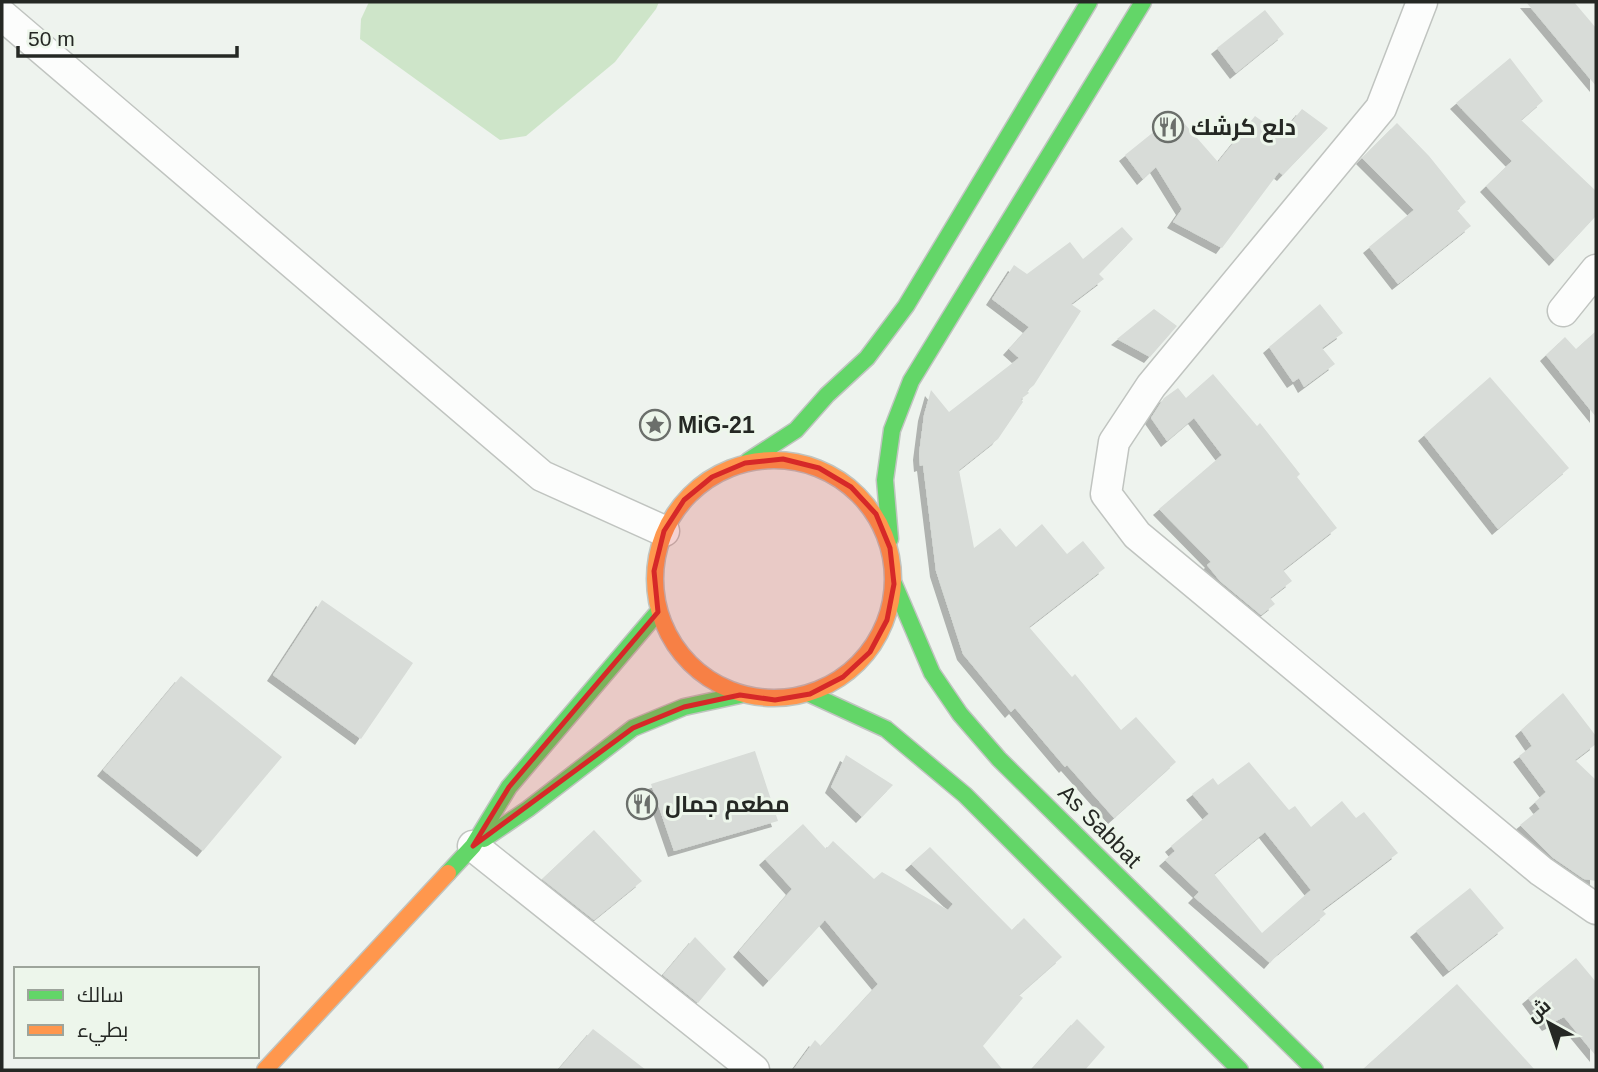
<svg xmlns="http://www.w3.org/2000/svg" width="1598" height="1072" font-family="Arial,Cairo,sans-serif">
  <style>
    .green { fill: #cee5c9 }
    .building { fill: #d8dcd8; fill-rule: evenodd; filter: url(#shadow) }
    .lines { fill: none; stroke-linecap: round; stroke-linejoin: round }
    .street-casing { stroke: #c0c4c0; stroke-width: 33 }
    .fast-casing { stroke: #c0c4c0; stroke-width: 19 }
    .slow-casing { stroke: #c0c4c0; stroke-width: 19 }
    .street { stroke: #fcfdfc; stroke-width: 30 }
    .fast { stroke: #63d668; stroke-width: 16 }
    .slow { stroke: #ff974d; stroke-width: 16 }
    .marked { fill: #d62828; fill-opacity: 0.2; stroke: #d62828; stroke-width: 5; stroke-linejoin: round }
    .labels { text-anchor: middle; stroke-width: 6; stroke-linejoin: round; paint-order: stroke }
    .poi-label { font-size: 23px; font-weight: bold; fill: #252824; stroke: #edf6eb; text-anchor: start }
    .street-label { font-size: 23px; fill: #252824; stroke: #edf6eb }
  </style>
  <defs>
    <filter id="shadow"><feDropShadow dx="-6" dy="6" stdDeviation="0" flood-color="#0004"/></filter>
  </defs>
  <rect width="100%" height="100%" fill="#eef3ee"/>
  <path class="green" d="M369,2H659L656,9L615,62L526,136L500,140L360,39L361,19Z"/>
  <g class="building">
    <path d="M1526,2H1574L1596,28V86Z"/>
    <path d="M1265,10L1284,34L1236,73L1217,48Z"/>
    <path d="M1510,58L1543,101L1521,120L1596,191V216L1555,260L1486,186L1512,161L1456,103Z"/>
    <path d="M1302,109L1328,128L1283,175L1279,172L1222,248L1173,222L1182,209L1156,167L1143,179L1125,155L1176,114L1218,162L1255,116L1281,135Z"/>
    <path d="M1397,123L1429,156L1466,202L1457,210L1471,226L1398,284L1369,247L1414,210L1362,158Z"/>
    <path d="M1122,227L1133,239L1099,274L1104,279L1071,304L1081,311L1034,385L1027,391L1029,393L1021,399L1023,402L998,439L959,470L974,548L1000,528L1016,547L1042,524L1067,554L1083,541L1105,568L1029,627L1072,677L1075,674L1121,730L1136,717L1176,762L1114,818L1067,765L1065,767L1015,708L1011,712L963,654L936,571L923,465L920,466L919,454L924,415L931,390L949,412L1019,358L1009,349L1029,327L992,299L1014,265L1027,274L1070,242L1083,259Z"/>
    <path d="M1320,304L1343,333L1322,348L1335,364L1304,387L1299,378L1293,382L1269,347Z"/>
    <path d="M1154,309L1177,326L1150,357L1117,339Z"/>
    <path d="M1596,331V417L1546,355L1565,337L1576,349Z"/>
    <path d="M1213,374L1257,426L1260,423L1300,474L1297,477L1337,528L1283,570L1292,581L1270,598L1275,604L1261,615L1220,581L1207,565L1211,562L1159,509L1222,455L1194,418L1167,441L1151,418L1164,398L1178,388L1186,398Z"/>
    <path d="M1490,377L1569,468L1498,529L1424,435Z"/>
    <path d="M322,600L413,663L361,739L273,675Z"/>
    <path d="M181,676L282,757L203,851L103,770Z"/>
    <path d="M1563,693L1596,736V744L1575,760L1596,780V881L1584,879L1552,857L1520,825L1540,809L1535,802L1546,792L1519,756L1532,746L1521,730Z"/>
    <path d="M755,751L778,821L674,851L651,784Z"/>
    <path d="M846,755L893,785L862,817L831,787Z"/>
    <path d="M1249,762L1289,810L1295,806L1311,827L1342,801L1356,818L1364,812L1398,853L1322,910L1326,914L1278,954L1270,963L1194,897L1199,892L1165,860L1175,851L1171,846L1209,814L1192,794L1213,778L1218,785ZM1265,832L1311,890L1262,933L1214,874Z"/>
    <path d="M803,824L826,849L833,841L874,879L882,872L948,910L953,904L911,864L930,847L1012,930L1024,918L1062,957L1019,995L1023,998L983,1046L1003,1070H793L815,1040L821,1046L878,984L825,920L769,981L739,951L792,889L765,859Z"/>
    <path d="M594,830L642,881L594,920L542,879Z"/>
    <path d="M1470,888L1504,928L1449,971L1416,931Z"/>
    <path d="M695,937L726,969L698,1003L663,975Z"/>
    <path d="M1576,958L1596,982V1056L1564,1017L1548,1025L1528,998Z"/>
    <path d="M1457,984L1535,1070H1362Z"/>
    <path d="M1077,1019L1105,1047L1085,1070H1031Z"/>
    <path d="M593,1029L646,1070H558Z"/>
  </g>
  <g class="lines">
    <g class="street-casing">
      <g id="street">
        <path d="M1422,2L1381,108L1151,386L1114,442L1106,494L1137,535L1541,871L1596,909"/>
        <path d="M2,15L542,476L664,531"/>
        <path d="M1563,311L1596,270"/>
        <path d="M473,846L754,1070"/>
      </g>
    </g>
    <g class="fast-casing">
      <g id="fast">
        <path d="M748,461L796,430L827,395L867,358L906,306L1089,2"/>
        <path d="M890,539L885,480L892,430L911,381L1143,2"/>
        <path d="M894,584L932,673L960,714L999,759L1315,1070"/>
        <path d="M810,694L886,729L965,795L1240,1070"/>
        <path d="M484,839L528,809L633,728L684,707L740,695"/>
        <path d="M448,873L473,846L509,787L658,612"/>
      </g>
    </g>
    <g class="slow-casing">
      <g id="slow">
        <circle cx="774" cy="579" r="119"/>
        <path d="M265,1070L448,873"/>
      </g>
    </g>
    <use href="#street" class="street"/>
    <use href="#fast" class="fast"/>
    <use href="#slow" class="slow"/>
  </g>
  <path class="marked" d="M783,459L819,468L851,487L876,514L890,548L894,584L887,620L870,652L843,677L810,694L775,700L740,695L684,707L633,728L473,846L509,787L658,612L654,571L664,531L684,500L712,477L745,463Z"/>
  <defs>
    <g id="restaurant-ring" transform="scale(1.575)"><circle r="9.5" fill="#edf6eb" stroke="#6b6f6b" stroke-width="1.5"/><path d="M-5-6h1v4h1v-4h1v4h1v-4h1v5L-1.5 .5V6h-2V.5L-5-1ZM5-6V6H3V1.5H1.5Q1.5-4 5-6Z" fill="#6b6f6b"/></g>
    <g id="sight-ring" transform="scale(1.575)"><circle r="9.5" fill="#edf6eb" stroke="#6b6f6b" stroke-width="1.5"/><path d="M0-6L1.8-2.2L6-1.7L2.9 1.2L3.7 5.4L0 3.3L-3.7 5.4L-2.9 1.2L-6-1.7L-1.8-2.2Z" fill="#6b6f6b"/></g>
  </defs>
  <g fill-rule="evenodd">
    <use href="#restaurant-ring" x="1168" y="127"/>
    <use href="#sight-ring" x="655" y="425"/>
    <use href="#restaurant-ring" x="642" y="804"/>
  </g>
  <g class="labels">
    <g class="poi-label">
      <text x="1191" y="135">دلع كرشك</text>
      <text x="678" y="433">MiG-21</text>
      <text x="665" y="812">مطعم جمال</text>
    </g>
    <g class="street-label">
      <text transform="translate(1100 826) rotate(45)" y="8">As Sabbat</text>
    </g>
  </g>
  <rect width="1598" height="1072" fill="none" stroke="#252824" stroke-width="7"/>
  <rect x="14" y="967" width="245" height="91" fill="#edf6eb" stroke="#9da49b" stroke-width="2"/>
  <rect x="28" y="990" width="35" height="10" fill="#63d668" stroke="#9da49b" stroke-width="2"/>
  <text x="77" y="1002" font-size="21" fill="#252824">سالك</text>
  <rect x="28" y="1025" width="35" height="10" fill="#ff974d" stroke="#9da49b" stroke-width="2"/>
  <text x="77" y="1037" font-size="21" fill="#252824">بطيء</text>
  <g transform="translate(1549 1023) rotate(320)" stroke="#edf6eb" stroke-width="5" paint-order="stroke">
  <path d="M0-5L12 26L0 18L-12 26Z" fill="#252824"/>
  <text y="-10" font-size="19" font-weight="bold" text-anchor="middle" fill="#252824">ش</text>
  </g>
  <path d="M18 46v10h219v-10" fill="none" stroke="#252824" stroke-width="3.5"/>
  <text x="28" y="46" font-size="21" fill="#252824" stroke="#edf6eb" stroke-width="5" paint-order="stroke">50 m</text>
</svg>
